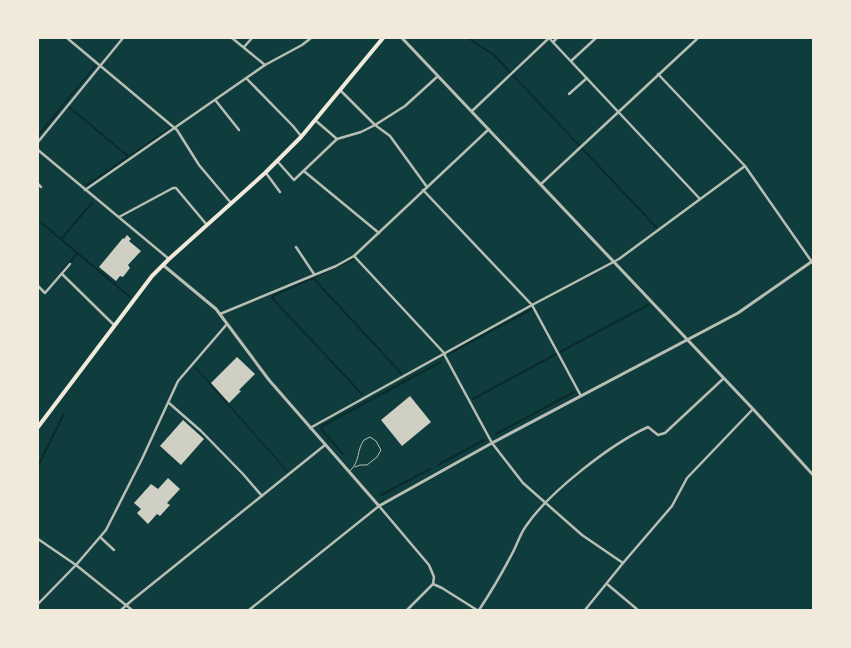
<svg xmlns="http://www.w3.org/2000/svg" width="851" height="648" font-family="'Archivo Narrow',sans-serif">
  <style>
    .water { fill: #0a2a2b }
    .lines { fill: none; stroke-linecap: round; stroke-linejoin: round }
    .stream { stroke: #0a2a2b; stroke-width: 2 }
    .building { fill: #cfcfc3 }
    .service { stroke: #b8beb3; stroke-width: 1 }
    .minor { stroke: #b8beb3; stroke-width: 2.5 }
    .tertiary { stroke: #b8beb3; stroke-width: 3 }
    .secondary { stroke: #f1e9da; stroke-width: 4 }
  </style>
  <rect width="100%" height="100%" fill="#0f3d3e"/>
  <g class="water">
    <path d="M95,65L96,66L38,137V134Z"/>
    <path d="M196,367L288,471L287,472L195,368Z"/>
  </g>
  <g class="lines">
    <g class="stream">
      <path d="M468,38L494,55L657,228"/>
      <path d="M69,107L129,157"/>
      <path d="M87,185L171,128"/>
      <path d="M38,220L130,297"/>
      <path d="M61,239L92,203"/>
      <path d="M353,259L273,296L272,298L362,394"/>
      <path d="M62,271L77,254"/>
      <path d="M313,278L401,373"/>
      <path d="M560,352L648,305"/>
      <path d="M448,354L532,309"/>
      <path d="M473,399L556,354"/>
      <path d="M496,434L574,392"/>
      <path d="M343,454L321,429L322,426L441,362"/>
      <path d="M438,465L484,440"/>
      <path d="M38,466L64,414"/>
      <path d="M381,495L430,469"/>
    </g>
  </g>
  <g class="building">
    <path d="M127,235L131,239L129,241L141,251L128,265L130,268L123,277L120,276L116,281L99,267L123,238L124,239Z"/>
    <path d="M237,357L255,374L239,390L241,391L229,403L211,383Z"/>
    <path d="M410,396L431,422L402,446L381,420Z"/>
    <path d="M183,420L204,439L181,465L160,446Z"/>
    <path d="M168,478L180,489L167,503L170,505L160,516L157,514L148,524L137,513L141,509L134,503L151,484L158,489Z"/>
  </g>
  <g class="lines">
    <path class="service" d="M350,471C361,460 356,451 364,440L370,437L376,441L381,450L377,457L367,465H360L355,467"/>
    <g class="minor">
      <path d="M67,38L177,130L199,165L231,203"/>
      <path d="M232,38L265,65"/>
      <path d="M549,38L700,199"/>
      <path d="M553,42L557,38"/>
      <path d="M244,47L252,38"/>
      <path d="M571,61L596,38"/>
      <path d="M658,74L745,166L814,265"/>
      <path d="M247,79L293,126L301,136"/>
      <path d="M340,90L375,125L390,136L427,187"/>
      <path d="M569,94L587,78"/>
      <path d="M216,101L239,130"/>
      <path d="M472,111L549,38"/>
      <path d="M315,120L337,139"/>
      <path d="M38,142L123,38"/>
      <path d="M38,150L169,259"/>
      <path d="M278,162L294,180L337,139L361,132L375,125L405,106L438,76"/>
      <path d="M305,172L379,233"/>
      <path d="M266,173L280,192"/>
      <path d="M38,184L41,187"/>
      <path d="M541,184L698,38"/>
      <path d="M85,190L265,65L302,45L311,38"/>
      <path d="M423,190L532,305L581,396"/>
      <path d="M119,217L173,188H176L207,225"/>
      <path d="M296,247L314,274"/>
      <path d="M354,256L445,354"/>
      <path d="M62,274L114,325"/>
      <path d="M38,286L45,293L70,264"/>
      <path d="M220,314L336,266L354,256L489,129"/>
      <path d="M444,354L492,443L523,483L582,535L623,563"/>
      <path d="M169,403L201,431L243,474L262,496"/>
      <path d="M310,428L532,305L619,259L745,166"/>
      <path d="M100,537L114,550"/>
      <path d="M38,539L76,565L132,610"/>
      <path d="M433,584L442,588L477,610"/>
      <path d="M607,584L638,610"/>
      <path d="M38,604L76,565L106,530L142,459L178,381L227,324"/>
      <path d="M121,610L131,601L325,445"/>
      <path d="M249,610L379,506L429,565L434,577L433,584L407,610"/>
      <path d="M479,610C491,592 502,573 512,554C517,545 520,534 526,526C549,492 611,444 648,427L658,435L665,433L724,378"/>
      <path d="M585,610L623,563L672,506L687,478L753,409"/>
    </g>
    <g class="tertiary">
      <path d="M402,38L753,409L814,476"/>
      <path d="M163,265L216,309L269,380L379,506L492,443L738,313L814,260"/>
    </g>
    <path class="secondary" d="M38,427L152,276L169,259L265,173L301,137L383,38"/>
  </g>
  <rect width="851" height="648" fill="none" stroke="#f1e9da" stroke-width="78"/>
</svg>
